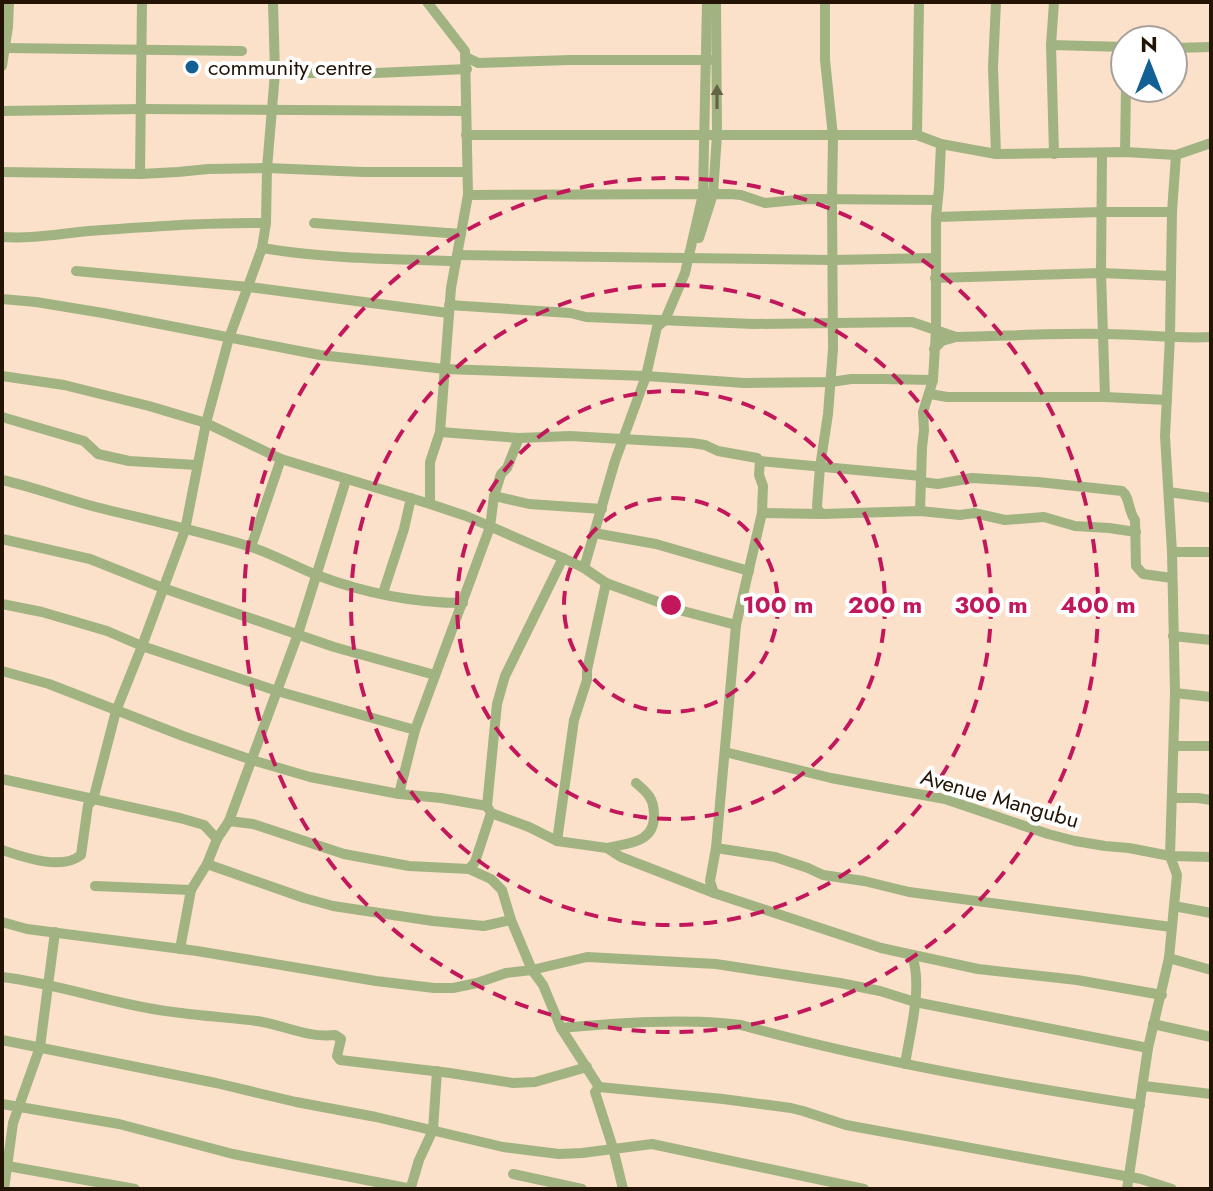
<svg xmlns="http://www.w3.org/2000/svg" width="1213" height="1191" font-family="Jost,sans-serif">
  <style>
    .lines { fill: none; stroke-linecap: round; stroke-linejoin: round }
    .minor { stroke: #a2b382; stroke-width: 10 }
    .oneway { fill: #626444 }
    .ring { fill: none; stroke: #c2185b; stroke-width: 4; stroke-dasharray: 14 10 }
    .poi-dot { fill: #136194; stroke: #fff; stroke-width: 3 }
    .labels { text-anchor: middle; stroke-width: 8; stroke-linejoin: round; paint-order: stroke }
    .poi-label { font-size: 22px; fill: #231405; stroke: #fff; text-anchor: start }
    .street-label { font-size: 22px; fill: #231405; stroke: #fff }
    .centre { fill: #c2185b; stroke: #fff; stroke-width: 4 }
    .ring-label { font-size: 24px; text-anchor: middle; font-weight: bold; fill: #c2185b; stroke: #fff; stroke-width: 8; stroke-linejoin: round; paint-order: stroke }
  </style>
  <rect width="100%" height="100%" fill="#fce1ca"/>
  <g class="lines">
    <g class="minor">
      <path d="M427,2L465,51L468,195L451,288L440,432L430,462V504"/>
      <path d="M1054,2L1051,45L1054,154"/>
      <path d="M1051,45L1125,47"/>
      <path d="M5,48L242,51"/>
      <path d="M1173,48L1211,47"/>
      <path d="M466,57L478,63L570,60H711"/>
      <path d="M2,66L8,27L9,2"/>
      <path d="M275,73H376L467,69"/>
      <path d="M2,111L142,109L466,111"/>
      <path d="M466,135H917L941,144L996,154L1125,152L1176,155"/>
      <path d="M917,135L919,2"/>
      <path d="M1125,152L1126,88"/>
      <path d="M1102,153L1101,273L1105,397"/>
      <path d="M996,154L993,67L996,2"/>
      <path d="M2,172L140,174L178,172L208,169L267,168L364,172H467"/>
      <path d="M140,174L142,2"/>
      <path d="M468,195L730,194L741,195L765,203L807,199L937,200"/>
      <path d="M936,217L1102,212H1172"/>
      <path d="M314,223L461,234"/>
      <path d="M2,237C32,239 58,234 88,231C148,227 207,222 266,223"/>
      <path d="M699,238L713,194L717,135L716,2"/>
      <path d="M262,248C327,259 390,259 455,261"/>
      <path d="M457,255L832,260L935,258"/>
      <path d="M76,271L249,287L448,313"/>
      <path d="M935,278L1101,273L1171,276"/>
      <path d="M2,299L36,302L103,313L320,355L445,369L646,376L744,383L831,382L851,379H883L933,380"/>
      <path d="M449,305L570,313L586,317L754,324L912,322L956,337"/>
      <path d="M934,349L942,341L956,337C1006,336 1056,333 1105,334C1141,334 1176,339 1211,337"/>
      <path d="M2,376L64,385L149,406L206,423L281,459L430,504L466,516L563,558L584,568L606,583L683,611L736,625"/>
      <path d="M930,394L947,397H1105L1167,400"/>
      <path d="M2,417L84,441L98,454L129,461L197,465"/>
      <path d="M440,432L519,438L570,436L692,443L705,445L718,451L757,458L760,461L759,475L763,486L762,513L736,625L716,848L710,881L714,893"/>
      <path d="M760,461L921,476"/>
      <path d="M2,480C34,487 65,499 96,507C148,520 200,531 251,547C275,555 296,567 319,576C365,593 414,603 463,603"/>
      <path d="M922,482L938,484L972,478L1038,482L1122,491C1130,497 1128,511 1135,520L1136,566L1143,574L1172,578"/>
      <path d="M1169,492L1211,498"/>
      <path d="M494,496L529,504L602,509"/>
      <path d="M920,511L922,448L924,430L923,412L933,380L936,330V217L939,188L941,144"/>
      <path d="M762,513L822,514L920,511L960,515L974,513L1005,520L1044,517L1075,526L1109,528L1136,532"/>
      <path d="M822,514L818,510L817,506L820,467L828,414L833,349L832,200L833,136L825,60V2"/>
      <path d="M594,533L656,544L749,571"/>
      <path d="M2,539L90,559L163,588L334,647L435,675"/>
      <path d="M251,547L281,459"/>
      <path d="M1172,552H1211"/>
      <path d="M563,558L505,676L497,704L487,806L491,813L475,862L469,869L491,879L502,890L511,920L532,970L543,985L561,1028L599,1087L595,1092L613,1148L623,1189"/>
      <path d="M584,568L615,461L646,376L657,327L665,320L685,273L703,194L707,2"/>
      <path d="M383,593L404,529L411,498"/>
      <path d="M2,604L42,612L107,631L142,646L277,691L415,730"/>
      <path d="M1173,636L1211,640"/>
      <path d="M2,671L49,684L183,736L252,760L310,777L399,794L441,798L487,806"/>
      <path d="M1175,693L1211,697"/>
      <path d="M1174,746H1211"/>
      <path d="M725,752L831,778L945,799L1048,834L1075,841L1105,846L1129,848L1170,856L1211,857"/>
      <path d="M2,779L180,818L204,825L217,839"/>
      <path d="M399,794L415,730L490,527L494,496L501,474L507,468L519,438"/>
      <path d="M1172,798H1198L1211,800"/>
      <path d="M491,813L529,827L557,841L607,848L621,857L714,893L881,948L978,969L1077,980L1162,995"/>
      <path d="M229,821L253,824L344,854L409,866L469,869"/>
      <path d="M557,841L574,720L587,680V670L606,583"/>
      <path d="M607,848C628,843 655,843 654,815C654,799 648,793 636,783"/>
      <path d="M716,848L775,857L808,868L823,875L864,881L909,892L1171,927"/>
      <path d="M2,850C23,857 62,871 81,855L88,805L93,800L116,711L142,646L185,530L206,423L229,338L262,248L266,223L267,168L275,73L273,2"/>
      <path d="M207,864L304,898L333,906L433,921L484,926L511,920"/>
      <path d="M95,886L191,890"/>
      <path d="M1174,906L1211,913"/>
      <path d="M2,922L27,929L197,951L376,981L434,988H453L477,983L506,973L532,970L587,957L716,964L840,983L880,991L915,1002L1148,1048"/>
      <path d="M180,949L191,890L207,864L217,839L229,821L298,634L346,480"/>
      <path d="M1169,958L1211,970"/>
      <path d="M2,977C45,982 86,995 128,1004C171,1014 214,1016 257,1021C284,1025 306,1038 335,1035L341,1039L337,1056L340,1060L450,1073L513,1083L535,1082L587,1067"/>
      <path d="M1153,1024L1211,1037"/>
      <path d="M561,1028C618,1023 684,1018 741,1025C872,1061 1006,1084 1140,1105"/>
      <path d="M2,1040L216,1083L296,1102L376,1117L503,1147L559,1154L582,1153L652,1144L864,1189"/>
      <path d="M905,1064C910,1033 923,985 912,956"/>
      <path d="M1144,1086L1211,1094"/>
      <path d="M599,1087L723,1099L791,1108L803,1111L846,1125L1141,1179L1172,1189"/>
      <path d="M2,1104L119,1124L233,1154L412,1189"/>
      <path d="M2,1165L135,1189"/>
      <path d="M513,1174L582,1189"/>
      <path d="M4,1189L13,1123L40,1047L55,932"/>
      <path d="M409,1189L411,1187L419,1160L433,1130L437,1071"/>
      <path d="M1127,1189L1148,1048L1169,958L1177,875L1170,856L1175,693L1172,552L1165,436L1170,336L1172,212L1176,155L1211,143"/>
    </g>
  </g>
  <defs><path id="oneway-solid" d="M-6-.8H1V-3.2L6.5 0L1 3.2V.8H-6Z" transform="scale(2)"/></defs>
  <use class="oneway" href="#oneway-solid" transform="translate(717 97) rotate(-90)"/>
  <g class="ring">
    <circle cx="671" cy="605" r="107"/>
    <circle cx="671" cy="605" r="214"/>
    <circle cx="671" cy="605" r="320"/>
    <circle cx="671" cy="605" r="427"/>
  </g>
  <circle class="poi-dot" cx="192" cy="67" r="8"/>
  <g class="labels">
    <g class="poi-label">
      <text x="208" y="75">community centre</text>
    </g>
    <g class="street-label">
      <text transform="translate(1000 798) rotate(16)" y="8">Avenue Mangubu</text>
    </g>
  </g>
  <circle cx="671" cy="605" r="12" class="centre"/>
  <g class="ring-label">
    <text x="778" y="613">100 m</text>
    <text x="885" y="613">200 m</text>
    <text x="991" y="613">300 m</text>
    <text x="1098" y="613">400 m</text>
  </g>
  <rect width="1213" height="1191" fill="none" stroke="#231405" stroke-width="8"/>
  <g transform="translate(1149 64)"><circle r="38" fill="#ffffff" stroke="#a7a19b" stroke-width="2"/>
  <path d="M0-6L14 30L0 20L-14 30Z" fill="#136194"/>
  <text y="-12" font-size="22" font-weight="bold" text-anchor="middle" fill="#231405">N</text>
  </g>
</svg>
